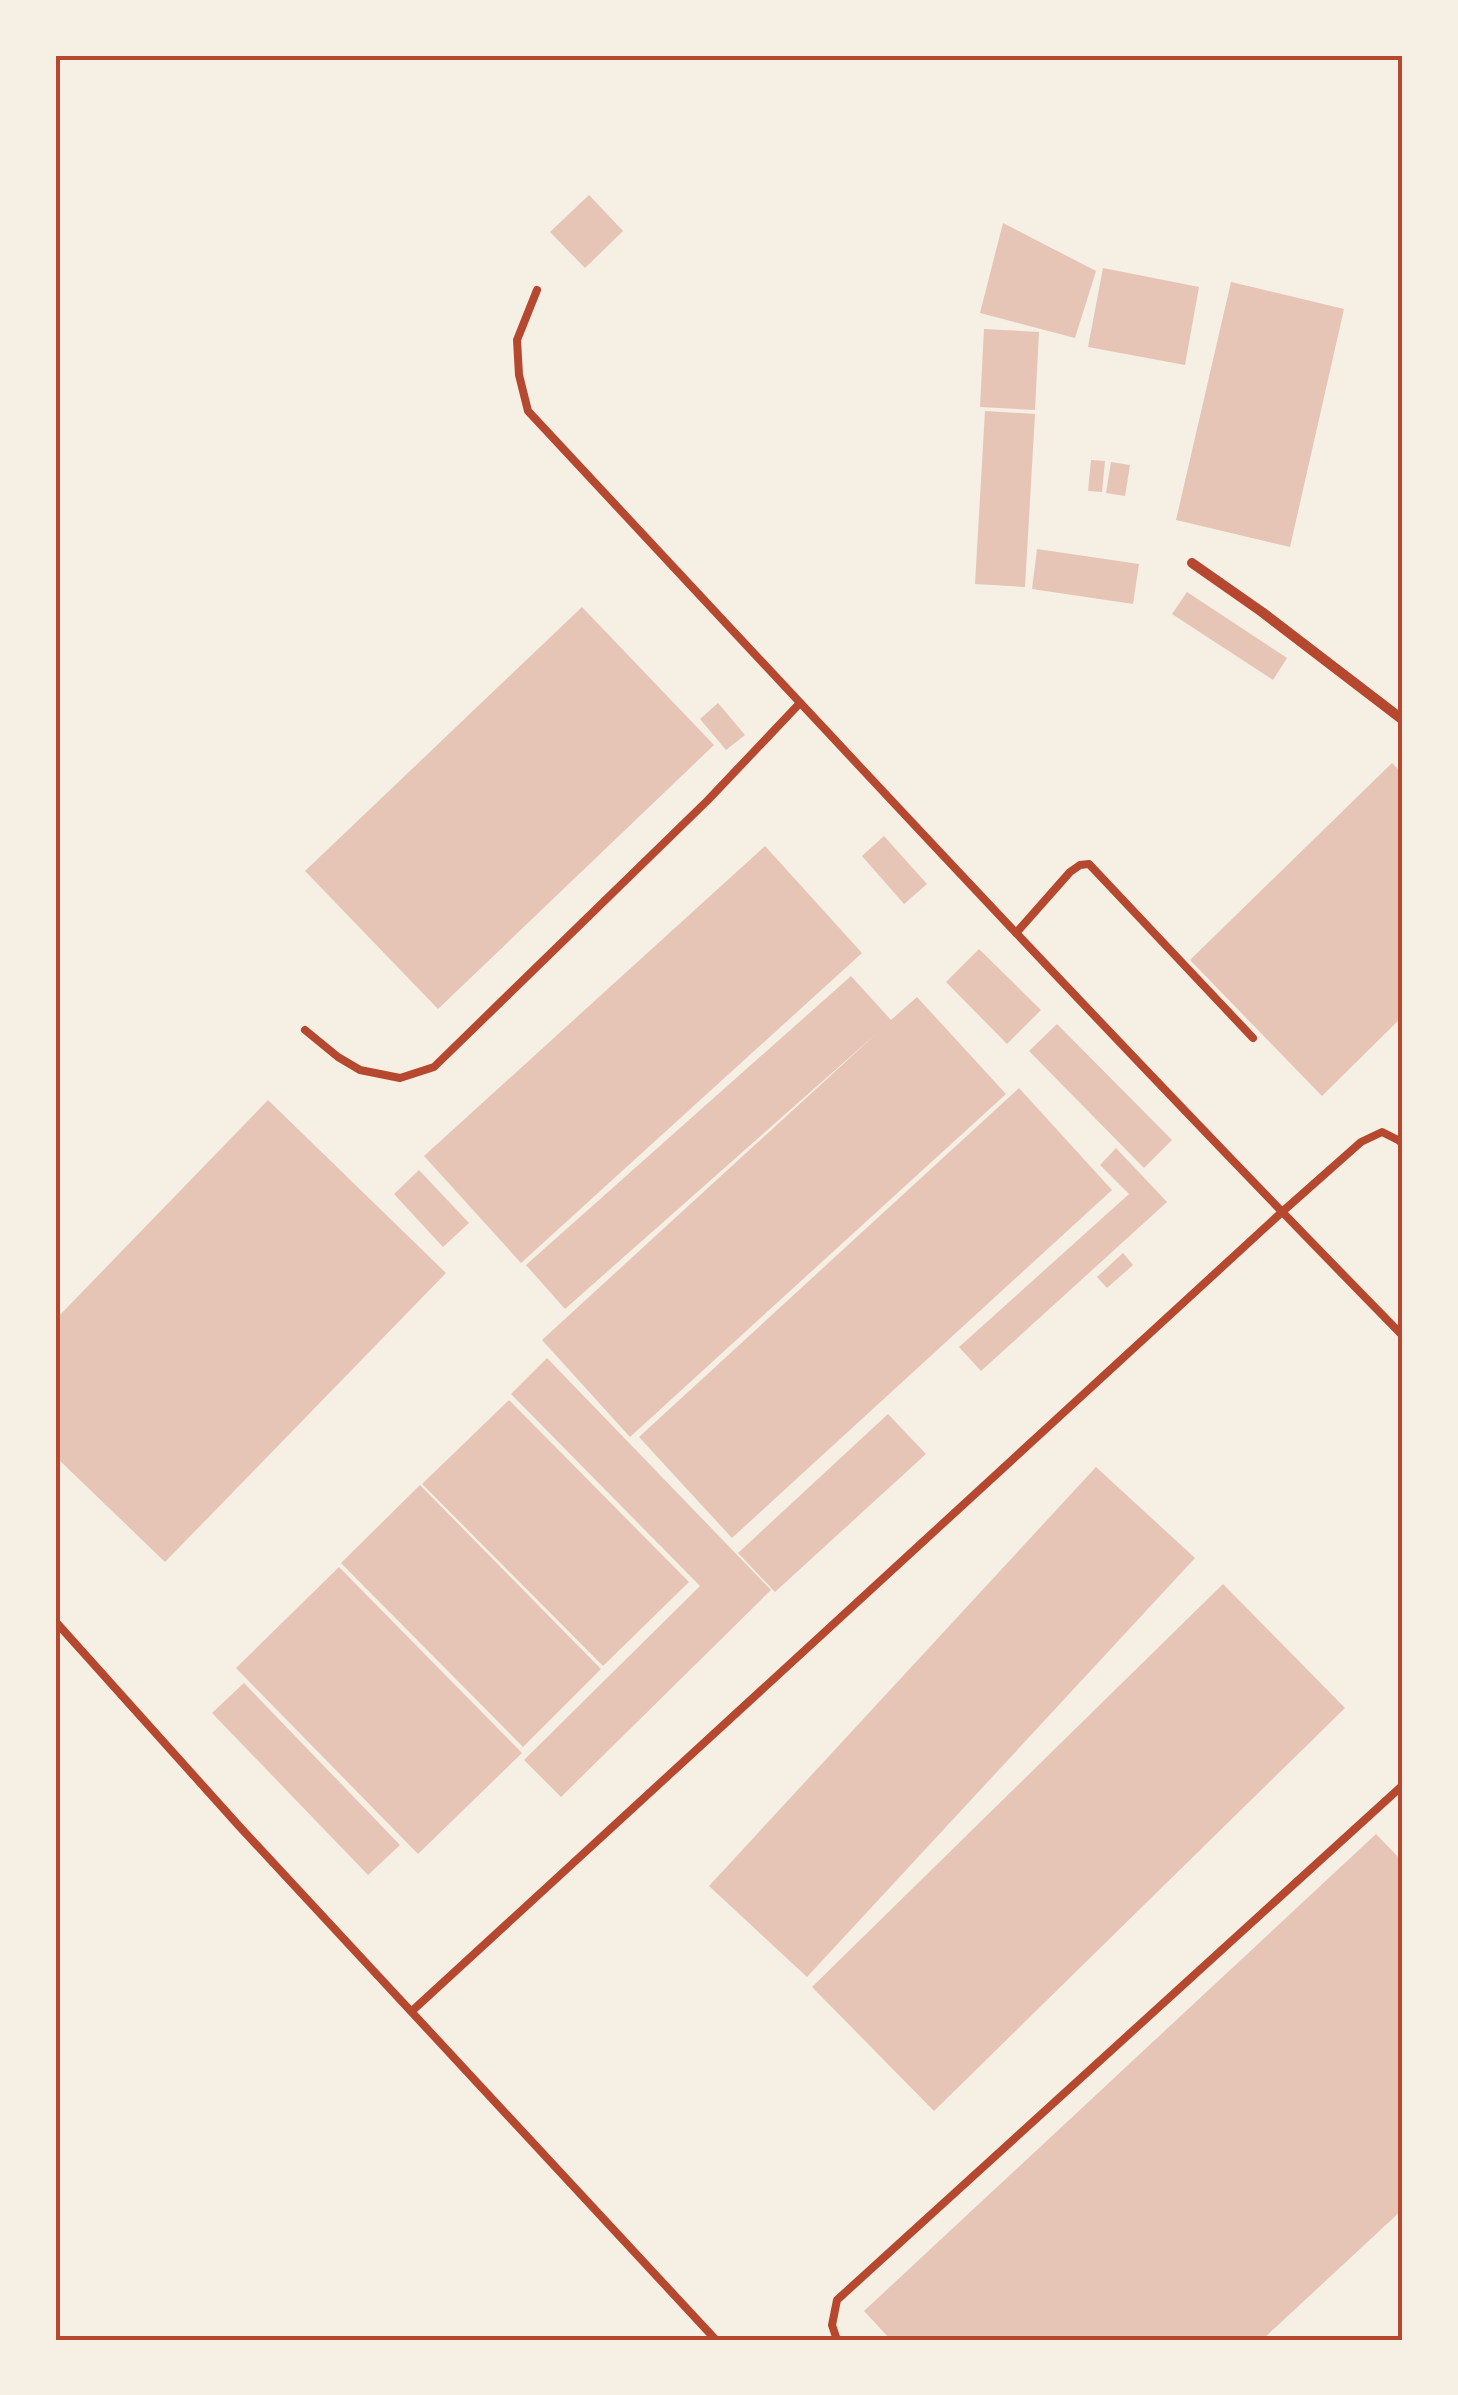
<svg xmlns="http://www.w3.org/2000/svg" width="1458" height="2395" font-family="'Crimson Pro',serif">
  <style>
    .building { fill: #e6c5b7 }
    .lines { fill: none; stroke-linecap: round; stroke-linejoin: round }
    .service { stroke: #b5482f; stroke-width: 8 }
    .minor { stroke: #b5482f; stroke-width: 10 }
    .neatline { fill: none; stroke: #b5482f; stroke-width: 4 }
  </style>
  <rect width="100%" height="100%" fill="#f6efe4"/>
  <g class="building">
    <path d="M589,195L623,231L585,268L550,232Z"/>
    <path d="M1003,223L1096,271L1075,338L980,313Z"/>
    <path d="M1103,268L1199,287L1185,365L1088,347Z"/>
    <path d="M1231,282L1344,309L1290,547L1176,520Z"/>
    <path d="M984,329L1039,332L1035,410L980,407Z"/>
    <path d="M985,411L1035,414L1025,587L975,584Z"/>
    <path d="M1091,460L1105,461L1102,492L1088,491Z"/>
    <path d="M1111,462L1130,465L1125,496L1106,493Z"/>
    <path d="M1037,549L1139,564L1133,604L1032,589Z"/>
    <path d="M1187,592L1287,658L1273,680L1172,614Z"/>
    <path d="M582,607L714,745L438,1009L305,871Z"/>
    <path d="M718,703L745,735L726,750L700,719Z"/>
    <path d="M1392,763L1403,774V1016L1322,1096L1190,960Z"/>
    <path d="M884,836L927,884L904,904L862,856Z"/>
    <path d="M765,846L862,953L521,1263L424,1156Z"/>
    <path d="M979,949L1041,1010L1007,1044L946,982Z"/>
    <path d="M851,976L891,1020L917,997L1006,1094L630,1437L542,1340L877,1033L565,1309L526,1265Z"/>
    <path d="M1057,1024L1172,1140L1144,1168L1029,1051Z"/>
    <path d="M1019,1088L1112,1190L732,1538L639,1437Z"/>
    <path d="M268,1100L446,1273L165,1562L55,1456V1320Z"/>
    <path d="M1116,1148L1167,1202L981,1371L959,1347L1129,1194L1100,1165Z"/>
    <path d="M419,1170L469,1223L443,1247L394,1194Z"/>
    <path d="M1123,1253L1133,1265L1107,1288L1097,1277Z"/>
    <path d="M547,1358L771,1590L561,1797L524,1760L700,1586L511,1394Z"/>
    <path d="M509,1400L689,1582L603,1666L422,1484Z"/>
    <path d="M888,1414L926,1454L775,1592L738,1553Z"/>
    <path d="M1096,1467L1195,1558L807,1977L709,1886Z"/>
    <path d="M420,1485L601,1669L523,1747L341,1563Z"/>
    <path d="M339,1567L522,1753L418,1854L236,1668Z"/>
    <path d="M1223,1584L1345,1708L934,2111L812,1987Z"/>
    <path d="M244,1683L400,1845L368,1875L212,1713Z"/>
    <path d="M1376,1834L1403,1862V2209L1262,2340H891L864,2311Z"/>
  </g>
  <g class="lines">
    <g class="service">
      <path d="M537,290L517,340L519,375L528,411C817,721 1106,1033 1403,1336"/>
      <path d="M1016,933L1070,872L1080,865L1089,864L1253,1038"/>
      <path d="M305,1030L338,1057L360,1070L400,1078L434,1067L708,800L800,703"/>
      <path d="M55,1621L239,1826L716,2340"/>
      <path d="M412,2011L1282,1212L1361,1142L1382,1132L1398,1140L1403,1144"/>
      <path d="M837,2340L832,2325L837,2300L1403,1785"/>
    </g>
    <path class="minor" d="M1192,563L1262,612L1403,720"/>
  </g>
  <rect width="1458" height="2395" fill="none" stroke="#f6efe4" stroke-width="115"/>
  <rect x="58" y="58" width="1342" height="2280" class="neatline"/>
</svg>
